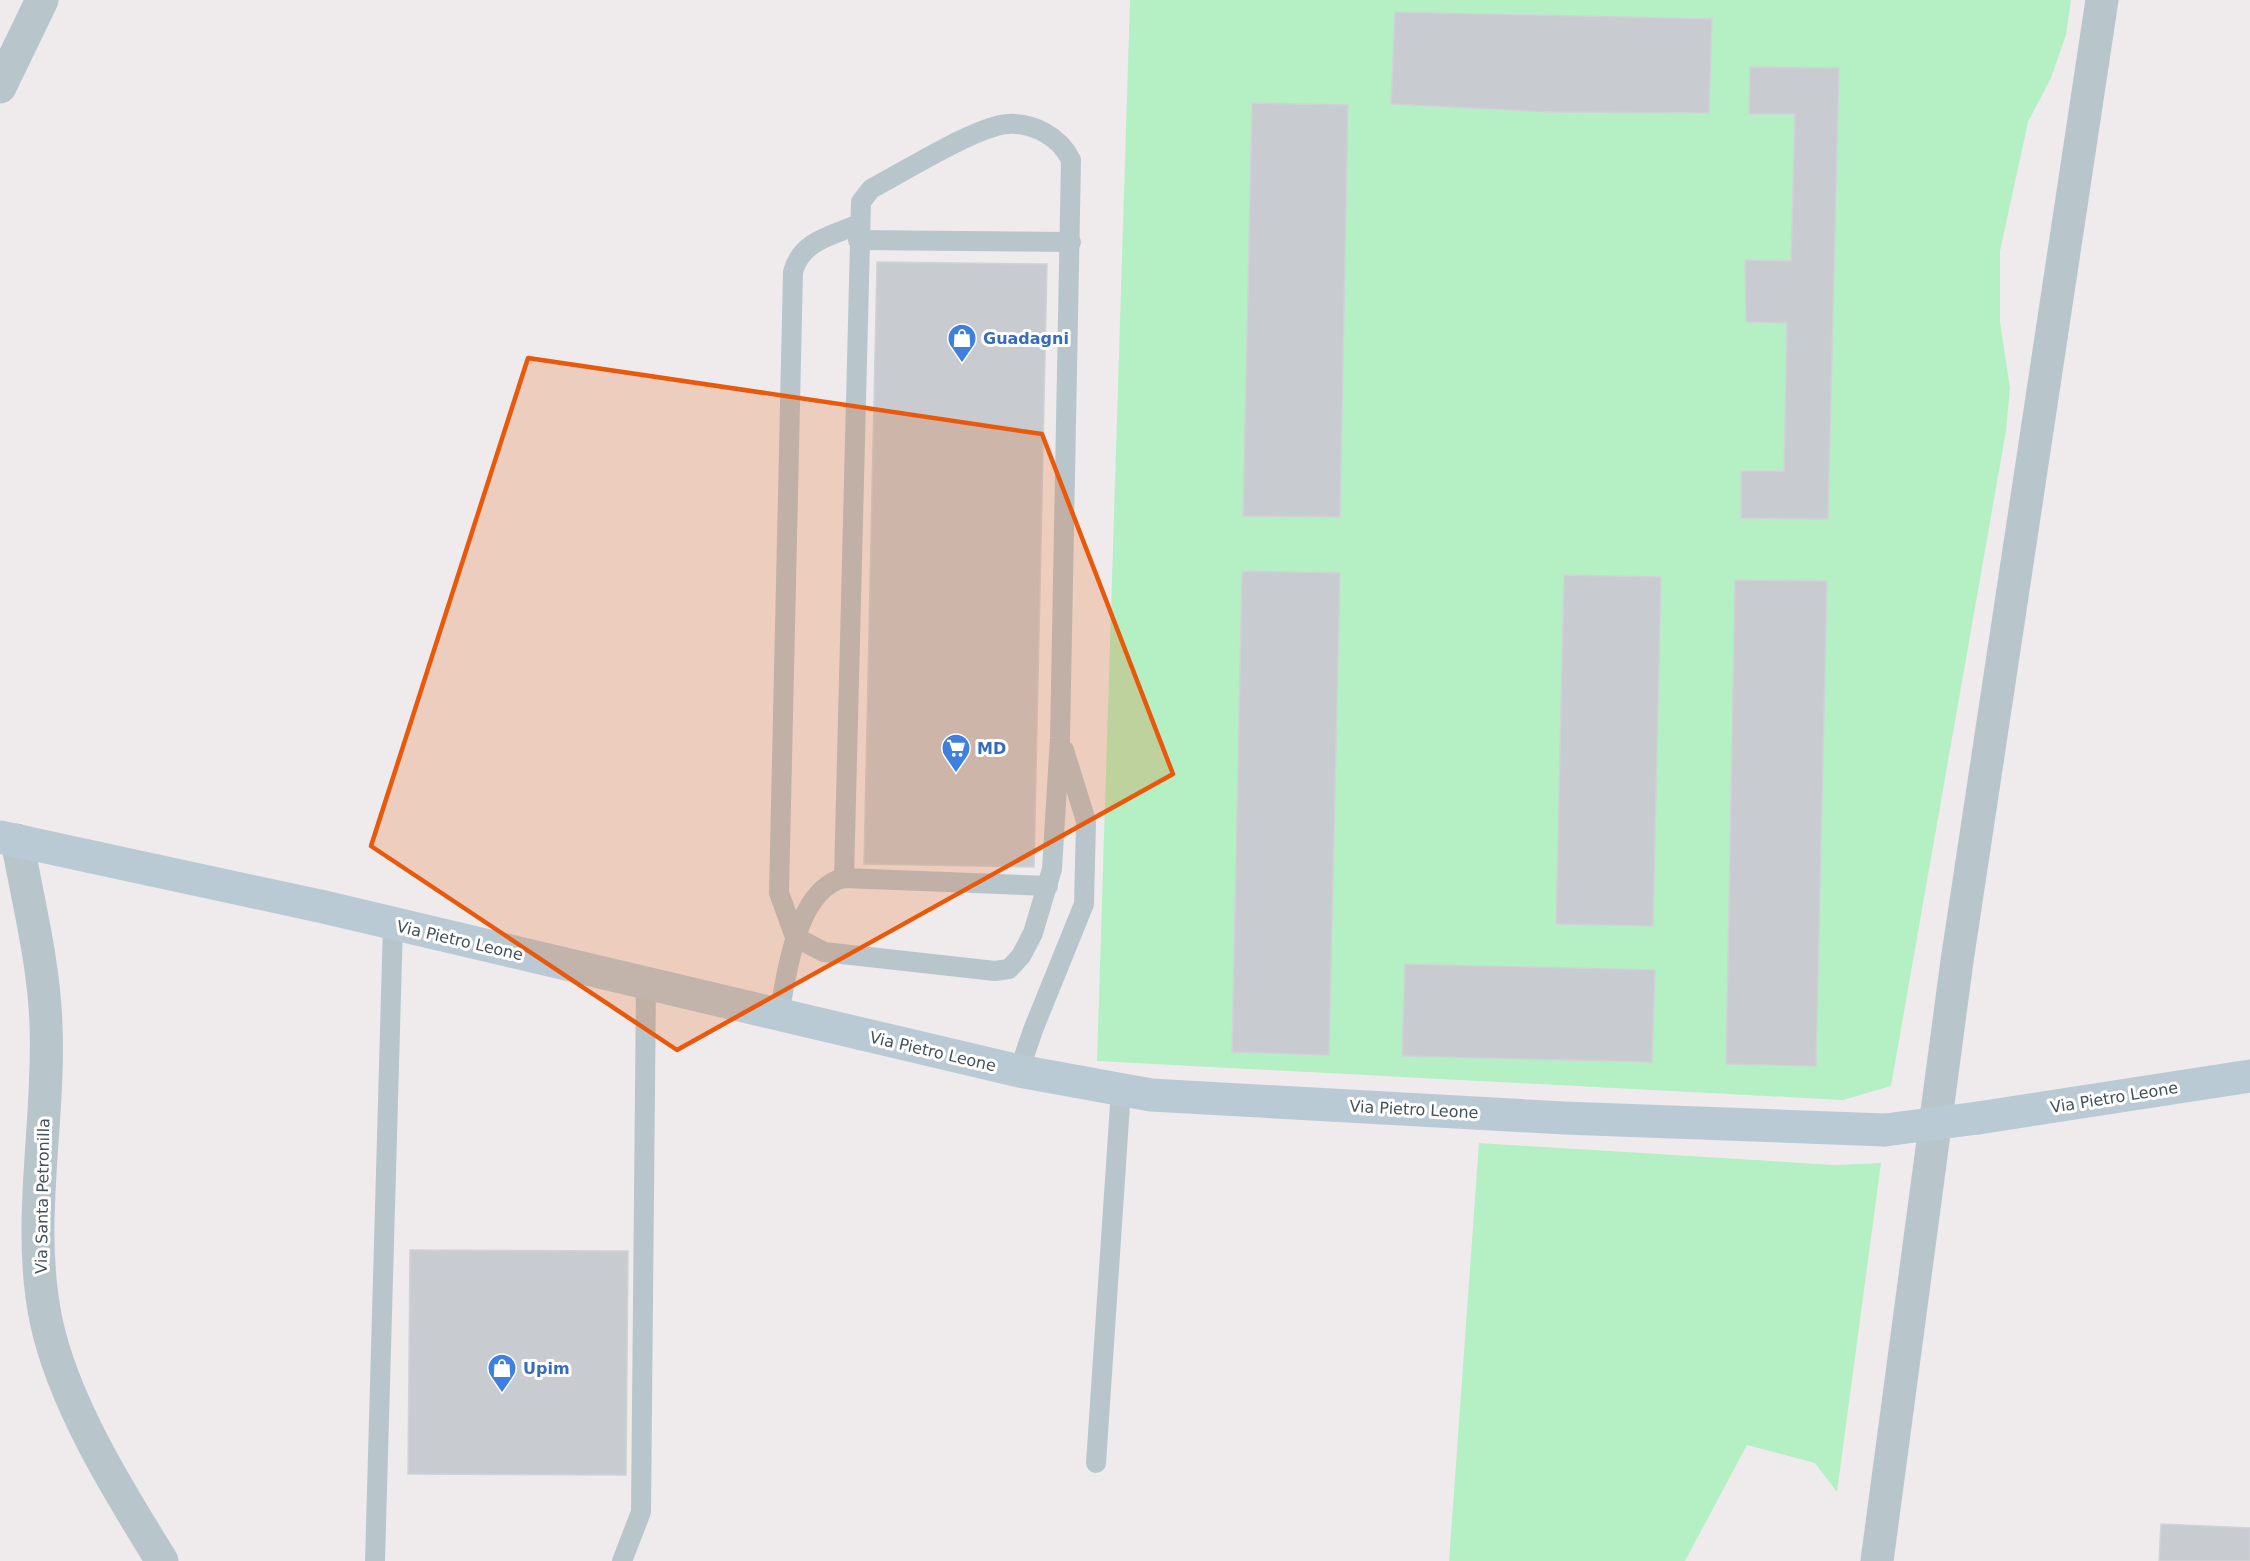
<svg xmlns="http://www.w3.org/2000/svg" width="2250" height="1561" font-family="'DejaVu Sans',sans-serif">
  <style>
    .green { fill: #b5f0c4 }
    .building { fill: #c8ccd1; stroke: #cfd3d8; stroke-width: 1.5 }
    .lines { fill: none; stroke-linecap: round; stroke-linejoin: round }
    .service { stroke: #b8c6cc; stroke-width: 20 }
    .minor { stroke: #b8c6cc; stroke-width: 33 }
    .secondary { stroke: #bacad4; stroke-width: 33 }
    .secondary-bridge { stroke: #bacad4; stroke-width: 33 }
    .marked { fill: #e8590c; fill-opacity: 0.2; stroke: #e8590c; stroke-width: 4.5; stroke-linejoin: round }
    .labels { text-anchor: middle; stroke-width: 6; stroke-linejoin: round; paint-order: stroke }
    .shop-label { font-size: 16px; font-weight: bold; fill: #366cbe; stroke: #fff; text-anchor: start }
    .street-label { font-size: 16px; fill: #43525a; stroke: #fff }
  </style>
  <rect width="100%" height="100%" fill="#efebec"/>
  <g class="green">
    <path d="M1130,0H2071L2066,35L2051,78L2028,122L2000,251V322L2010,388L2006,431L1891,1086L1843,1100L1097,1061Z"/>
    <path d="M1479,1143L1835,1165L1881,1163L1837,1492L1815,1463L1747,1445L1685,1561H1449Z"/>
  </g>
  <g class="building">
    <path d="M1395,12L1712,19L1709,113L1551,112L1391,104Z"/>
    <path d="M1750,67L1839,68L1828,519L1741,518V471H1784L1787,323L1746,322L1745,260L1791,261L1795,114H1749Z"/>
    <path d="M1252,103L1348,105L1340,517L1243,516Z"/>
    <path d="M877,262L1047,264L1034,867L864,864Z"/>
    <path d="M1242,571L1340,573L1329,1055L1232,1052Z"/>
    <path d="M1564,575L1661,577L1653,926L1556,924Z"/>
    <path d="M1735,580L1827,581L1816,1066L1726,1064Z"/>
    <path d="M1405,964L1655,970L1652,1062L1402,1056Z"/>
    <path d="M410,1250L628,1251L626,1475L408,1474Z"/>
    <path d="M2161,1524L2250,1528V1561H2159Z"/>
  </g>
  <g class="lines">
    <g class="service">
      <path d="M858,240L1071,242"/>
      <path d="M844,878L861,202L871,189C903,172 975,127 1007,124C1033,122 1060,137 1071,160L1060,738L1052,869L1033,933L1021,956L1009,969L995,971L824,952L795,937L779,893L793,272C801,241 831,236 859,224"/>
      <path d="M779,1014C787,974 796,889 844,878L1048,886"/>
      <path d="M1019,1071L1033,1030L1084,904L1086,821L1064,750"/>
      <path d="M1096,1463L1121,1090"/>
      <path d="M375,1561L393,924"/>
      <path d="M622,1561L641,1512L646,984"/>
    </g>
    <g class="minor">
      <path d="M0,87L42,0"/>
      <path d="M17,840C28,901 44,963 46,1025C50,1122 26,1224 46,1320C63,1402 118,1490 162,1561"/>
      <path d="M1877,1561L1957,961L2102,0"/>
    </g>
    <g class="secondary">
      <path d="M0,837L324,907L1019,1071L1151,1095L1564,1118L1885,1130"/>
      <path d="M1978,1118L2250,1076"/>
    </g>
    <path class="secondary-bridge" d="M1885,1130L1978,1118"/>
  </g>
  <path class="marked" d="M528,358L1042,434L1173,774L677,1050L371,846Z"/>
  <defs>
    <g id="shop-pin" transform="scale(1.5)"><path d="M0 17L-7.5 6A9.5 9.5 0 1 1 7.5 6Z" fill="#3f7fe0" stroke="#fff"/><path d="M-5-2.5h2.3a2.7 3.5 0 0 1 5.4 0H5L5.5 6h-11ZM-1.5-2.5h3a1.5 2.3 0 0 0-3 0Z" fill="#fff"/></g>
    <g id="supermarket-pin" transform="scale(1.5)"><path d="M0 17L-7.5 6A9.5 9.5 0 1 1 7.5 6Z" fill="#3f7fe0" stroke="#fff"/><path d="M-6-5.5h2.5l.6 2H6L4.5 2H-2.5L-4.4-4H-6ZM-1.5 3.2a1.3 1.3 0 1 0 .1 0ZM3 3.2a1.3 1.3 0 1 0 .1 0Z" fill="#fff"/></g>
  </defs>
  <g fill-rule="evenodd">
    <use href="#shop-pin" x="962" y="338"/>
    <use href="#supermarket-pin" x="956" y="748"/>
    <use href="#shop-pin" x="502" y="1368"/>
  </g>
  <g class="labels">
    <g class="shop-label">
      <text x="983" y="344">Guadagni</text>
      <text x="977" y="754">MD</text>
      <text x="523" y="1374">Upim</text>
    </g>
    <g class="street-label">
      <text transform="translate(460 940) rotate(13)" y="6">Via Pietro Leone</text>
      <text transform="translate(933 1051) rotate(13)" y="6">Via Pietro Leone</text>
      <text transform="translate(2114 1097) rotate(-9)" y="6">Via Pietro Leone</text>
      <text transform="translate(1414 1109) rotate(3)" y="6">Via Pietro Leone</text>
      <text transform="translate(42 1196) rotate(-89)" y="6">Via Santa Petronilla</text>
    </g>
  </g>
</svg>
